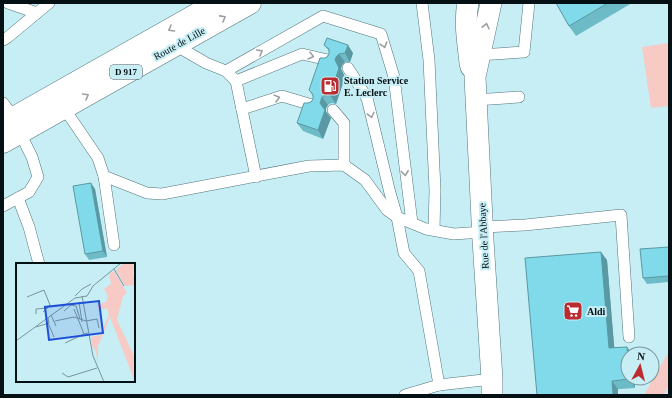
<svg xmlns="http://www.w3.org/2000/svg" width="672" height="398" font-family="Georgia,serif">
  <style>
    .green { fill: #f7cac5 }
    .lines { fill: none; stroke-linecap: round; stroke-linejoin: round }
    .lane-casing { stroke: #51757b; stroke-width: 12 }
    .street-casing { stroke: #51757b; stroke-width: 22 }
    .primary-casing { stroke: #51757b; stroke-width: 23 }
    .lane { stroke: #fff; stroke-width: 11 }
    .street { stroke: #fff; stroke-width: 21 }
    .primary { stroke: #fff; stroke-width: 22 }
    .wall { fill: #6ebbc8 }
    .shaded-wall { fill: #5a99a3 }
    .building { fill: #80dae9; stroke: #5a99a3 }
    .oneway { stroke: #9b9fa1 }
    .labels { text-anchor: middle; stroke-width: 4; stroke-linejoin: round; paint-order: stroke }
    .shield { fill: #c7eef5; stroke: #3e5357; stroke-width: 1 }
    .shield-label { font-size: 9px; font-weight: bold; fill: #041013 }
    .street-label { font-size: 10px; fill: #041013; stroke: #c7eef5 }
    .poi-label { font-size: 10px; font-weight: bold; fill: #041013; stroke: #c7eef5; text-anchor: start }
    .inset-road { fill: none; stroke: #79959b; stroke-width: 1 }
    .view { fill: #1d4ed8; fill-opacity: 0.15; stroke: #1d4ed8; stroke-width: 2 }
    .inset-edge { fill: none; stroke: #041013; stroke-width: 2 }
  </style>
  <rect width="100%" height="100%" fill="#c7eef5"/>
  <g class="green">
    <path d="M669,43V106L651,108L642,47Z"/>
    <path d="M669,351V385L664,395H644Z"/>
  </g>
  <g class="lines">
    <g class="lane-casing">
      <g id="lane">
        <path d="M8,3L37,13"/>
        <path d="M422,3L429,60L435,190L434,230"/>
        <path d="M3,40L8,37L49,3"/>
        <path d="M175,45L206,63L226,71L236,81L256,177"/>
        <path d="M479,55L524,52L529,3"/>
        <path d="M348,68L367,98L390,193L397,217L404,253L419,271L439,385L492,379"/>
        <path d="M226,71L323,16L381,34L394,77L412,223"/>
        <path d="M236,81L302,54L328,60"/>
        <path d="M476,100L519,97"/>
        <path d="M3,103L14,118"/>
        <path d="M64,108L98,158L104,176L114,245"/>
        <path d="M242,109L282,96L312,105"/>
        <path d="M333,110L344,123V165"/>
        <path d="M104,176L147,193L162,194L309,166L344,165L365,180L387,210L397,217L426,229L454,234L483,232"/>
        <path d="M18,198L29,227L39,264"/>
        <path d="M3,206L29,192L38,177L32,157L20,133"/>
        <path d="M483,227L525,225L621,215L629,337"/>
        <path d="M405,395L439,385"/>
      </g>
    </g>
    <g class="street-casing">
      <g id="street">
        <path d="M468,3C464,22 468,43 470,63L471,67"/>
        <path d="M491,3L475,77L483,240L492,379V395"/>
      </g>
    </g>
    <g class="primary-casing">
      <g id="primary">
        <path d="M3,124L217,3"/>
        <path d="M3,142L250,3"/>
      </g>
    </g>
    <use href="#lane" class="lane"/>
    <use href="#street" class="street"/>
    <use href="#primary" class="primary"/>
  </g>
  <g class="wall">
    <path d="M556,3H632L576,36L569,26Z"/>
    <path d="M324,45L353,53L350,62H345L342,65L341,69L345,77L336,104L331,103L328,105L326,108V112L331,118L323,139L303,131L297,123L308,103L311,102L313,99V96L309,90L325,58L327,57L329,54V51Z"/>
    <path d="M95,189L107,257L89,260L85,254Z"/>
    <path d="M669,247V282L647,284L643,278Z"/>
    <path d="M607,260L614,347H627L632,354H628L635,378V388L537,395Z"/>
  </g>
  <g class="shaded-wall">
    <path d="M348,45L353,53L350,62L345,53Z"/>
    <path d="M339,54L345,62L342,65L341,69L345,77L336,104L330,95L336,57Z"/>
    <path d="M322,97L328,105L326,108V112L320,103Z"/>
    <path d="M325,110L331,118L323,139L318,130Z"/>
    <path d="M91,183L95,189L107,257L103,251Z"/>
    <path d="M601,252L607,260L615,356L609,348Z"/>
    <path d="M627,347L632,354H628V359Z"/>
    <path d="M629,378H635V388L630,379Z"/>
    <path d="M612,381L618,389V395H613Z"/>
  </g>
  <g class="building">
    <path d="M556,3H608L569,26Z"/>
    <path d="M327,38L348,45L345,53L339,54L336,57L335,60L339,68L330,95H326L322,97L320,103L325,110L318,130L297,123L304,103H308L311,102L313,99V95L311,92L309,90L320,58H325L327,57L329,54V49L324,45Z"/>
    <path d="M91,183L103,251L85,254L73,186Z"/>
    <path d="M669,247V276L643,278L640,249Z"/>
    <path d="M601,252L609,348L627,347L628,359V378H629L630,379L612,381L613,395H537L525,258Z"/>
  </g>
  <defs><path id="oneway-chevron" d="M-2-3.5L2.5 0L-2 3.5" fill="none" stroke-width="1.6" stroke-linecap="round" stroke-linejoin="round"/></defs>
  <g class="oneway">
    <use href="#oneway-chevron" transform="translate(223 18) rotate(-29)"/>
    <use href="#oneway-chevron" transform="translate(486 26) rotate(-77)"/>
    <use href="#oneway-chevron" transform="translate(171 29) rotate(150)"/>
    <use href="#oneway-chevron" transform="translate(384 45) rotate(73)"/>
    <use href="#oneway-chevron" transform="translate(260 52) rotate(-30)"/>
    <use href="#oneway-chevron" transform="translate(311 56) rotate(14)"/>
    <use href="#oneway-chevron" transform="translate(86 96) rotate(-30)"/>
    <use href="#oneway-chevron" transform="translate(277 98) rotate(-15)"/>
    <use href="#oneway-chevron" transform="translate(371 115) rotate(76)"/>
    <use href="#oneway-chevron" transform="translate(405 173) rotate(83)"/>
  </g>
  <defs>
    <g id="fuel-square" transform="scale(1)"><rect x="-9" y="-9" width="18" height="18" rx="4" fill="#bb2b2f" stroke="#c7eef5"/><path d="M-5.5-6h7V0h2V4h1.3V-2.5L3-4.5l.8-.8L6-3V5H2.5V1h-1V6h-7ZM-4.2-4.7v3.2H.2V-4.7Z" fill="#fff"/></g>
    <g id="supermarket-square" transform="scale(1)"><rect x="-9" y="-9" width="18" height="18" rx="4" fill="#bb2b2f" stroke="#c7eef5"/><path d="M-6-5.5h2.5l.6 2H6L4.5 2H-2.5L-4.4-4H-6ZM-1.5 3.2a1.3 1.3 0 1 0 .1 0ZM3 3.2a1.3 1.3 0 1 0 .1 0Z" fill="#fff"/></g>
  </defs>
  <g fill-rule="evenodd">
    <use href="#fuel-square" x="330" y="86"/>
    <use href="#supermarket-square" x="573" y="311"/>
  </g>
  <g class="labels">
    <rect class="shield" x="110" y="65" width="32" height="14" rx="3"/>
    <g class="shield-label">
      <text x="126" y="75">D 917</text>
    </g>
    <g class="street-label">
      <text transform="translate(179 43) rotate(-29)" y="4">Route de Lille</text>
      <text transform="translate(483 236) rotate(-93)" y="4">Rue de l'Abbaye</text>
    </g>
    <g class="poi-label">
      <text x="344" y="84">Station Service<tspan x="344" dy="12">E. Leclerc</tspan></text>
      <text x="587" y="315">Aldi</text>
    </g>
  </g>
  <g transform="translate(16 263)">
    <rect width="119" height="119" fill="#c7eef5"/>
    <path d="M108,0L119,2L117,10L119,22L109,23L100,7ZM98,8L111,30L107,33L101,57L119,95V119L94,54L82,83V104L80,89L76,82L75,74L84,72L93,52L91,45L83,47L81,42L90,39L92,33L88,26L95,21L93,11Z" fill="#f7cac5"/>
    <path class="inset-road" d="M98,6L108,23M59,33L66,26L75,21M66,33L77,93L88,119M11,34L28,27L34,42L27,49M63,39L66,59M58,46L68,71L72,70M48,48L55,42L60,43L64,56M20,51V46L32,45M35,52L40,63M39,58L58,54L70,58M70,58L81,56L83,65M32,60L38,74M20,64L33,60L32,55M0,78L59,35L71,33L77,23L105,0M49,80L68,71M46,110L52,114L81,105"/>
    <path class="view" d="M83,38L87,70L33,77L29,44Z"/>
    <rect width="119" height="119" class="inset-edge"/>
  </g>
  <rect width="672" height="398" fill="none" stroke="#041013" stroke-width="8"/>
  <g transform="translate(640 366) rotate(7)"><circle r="19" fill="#c7eef5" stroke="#79959b"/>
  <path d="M0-3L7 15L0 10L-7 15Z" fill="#bb2b2f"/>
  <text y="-6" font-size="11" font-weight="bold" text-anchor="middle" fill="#041013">N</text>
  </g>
</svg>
